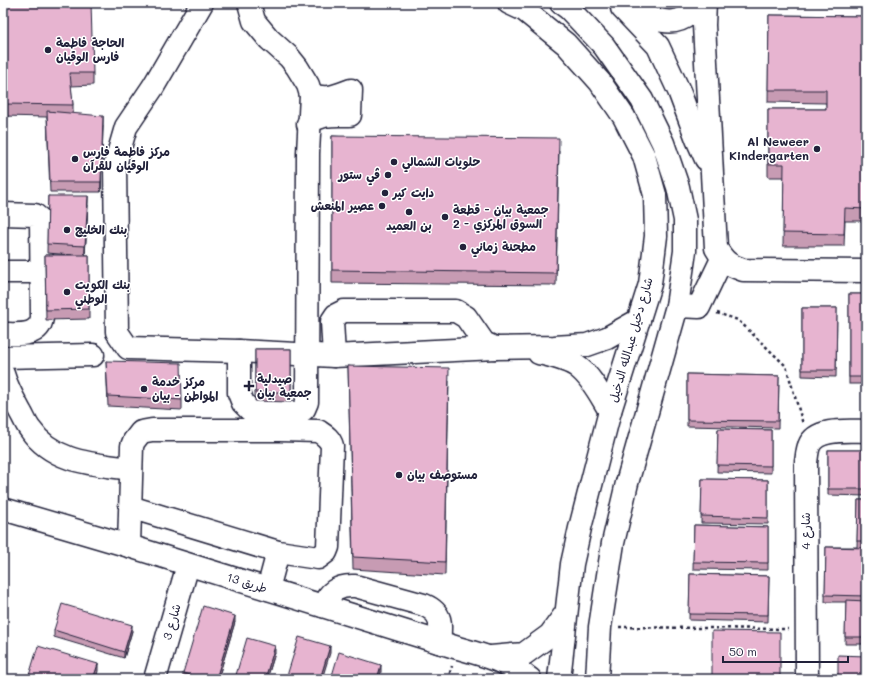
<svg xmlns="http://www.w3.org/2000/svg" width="869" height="682" font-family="Mali,'Playpen Sans Arabic',sans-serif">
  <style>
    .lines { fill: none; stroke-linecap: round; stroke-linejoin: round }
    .minor-casing { stroke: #22223b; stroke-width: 25 }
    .path { stroke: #22223b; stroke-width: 2.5; stroke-dasharray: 3 3; stroke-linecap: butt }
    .minor { stroke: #fff; stroke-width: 22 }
    .wall { fill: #c79bb3; stroke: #22223b }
    .shaded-wall { fill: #a27e92; stroke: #22223b }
    .building { fill: #e7b4d0; stroke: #22223b }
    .poi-dot { fill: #22223b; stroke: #fff; stroke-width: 1.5 }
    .labels { text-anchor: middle; stroke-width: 3; stroke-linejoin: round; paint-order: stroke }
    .poi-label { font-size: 12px; font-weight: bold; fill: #22223b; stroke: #fff; text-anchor: start }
    .street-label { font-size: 12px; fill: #22223b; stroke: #fff }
  </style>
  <rect width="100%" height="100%" fill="#fff"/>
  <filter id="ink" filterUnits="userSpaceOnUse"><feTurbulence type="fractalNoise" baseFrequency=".025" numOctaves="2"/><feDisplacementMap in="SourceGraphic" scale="8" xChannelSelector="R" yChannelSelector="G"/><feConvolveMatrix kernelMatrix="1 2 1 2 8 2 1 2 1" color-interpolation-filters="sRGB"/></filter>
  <g filter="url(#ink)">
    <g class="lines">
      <g class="minor-casing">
        <g id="minor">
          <path d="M202,3L153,87L126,127L115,165L117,332L128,348L239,351L334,356L495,348L554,347L587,345L607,338L639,320"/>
          <path d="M509,3L524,10L566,44L600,82L624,117L644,156L655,195L656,236L650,284L610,411L580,528L572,564L559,679"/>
          <path d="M561,3L568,8L604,46L642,100L663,143L678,187L685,220V251L677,306L627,483L613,543L600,627L597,679"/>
          <path d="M705,3L704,25L716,248C724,262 729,265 743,270L866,271"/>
          <path d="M622,8L658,46L679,91L697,139L706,159"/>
          <path d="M625,9C643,15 671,30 688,15C692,12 695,7 698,3"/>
          <path d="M308,124C322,113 333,115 350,115L351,90C335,96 328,100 311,95"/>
          <path d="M3,214L35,215L41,220L42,318C39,337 18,334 3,334"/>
          <path d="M3,272H42"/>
          <path d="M677,306L699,307L722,259"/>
          <path d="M239,351V393L243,403L250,410L298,413L304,409L307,402L308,153L311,95L308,85L297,67L289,57L269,39L254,21L249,3"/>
          <path d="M539,353C551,356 570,360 579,368C593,379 601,397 610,411"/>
          <path d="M334,356L332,321L336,315L344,311H456L466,317L484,343L495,348"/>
          <path d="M3,357L93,355"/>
          <path d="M3,374C7,388 14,400 21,413C24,418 26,424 30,429C53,463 94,464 131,469"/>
          <path d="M3,509L129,546L458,648C483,655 509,662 530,679"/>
          <path d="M129,546L132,446L134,441L141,432L152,430H280L318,431C324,435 330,438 332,446L328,547L326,552L318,558L278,552L130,507"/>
          <path d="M268,589L278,552"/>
          <path d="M323,606C329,591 339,585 355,586L424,605C443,613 441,625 439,642"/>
          <path d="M491,657L524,654L550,635L566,613"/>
          <path d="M155,679L188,565"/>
          <path d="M807,679L806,462C807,457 807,451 809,446C816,427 850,431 866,431"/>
        </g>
      </g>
      <g class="path">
        <path d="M717,313L738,320L786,366L803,424"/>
        <path d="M619,627L788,629"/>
        <path d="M448,679L452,666"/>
      </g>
      <use href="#minor" class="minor"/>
    </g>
    <g class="wall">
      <path d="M3,3L93,73V85L71,86L73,105V114L103,126L101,192H50L47,117L3,116Z"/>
      <path d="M769,15L866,16V221H845L844,246H783L784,177H768V109H826V103L768,102Z"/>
      <path d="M332,136L559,151L556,285L332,283Z"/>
      <path d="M48,196L88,205L85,255H89V319L46,320L45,255H72L47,253Z"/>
      <rect x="849" y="294" width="17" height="90"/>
      <path d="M802,308H837L836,377L802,376Z"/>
      <path d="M255,349H291V402L255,401Z"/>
      <path d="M106,361L182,400V410L108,406Z"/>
      <path d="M348,366L449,381L445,575L353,569Z"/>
      <path d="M687,374L779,376L778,428L687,426Z"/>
      <path d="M718,429L771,430V473L717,472Z"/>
      <path d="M828,450H866V496L828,495Z"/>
      <path d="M702,479L768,480V524L701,523Z"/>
      <path d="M858,500H866V644H845L846,602H825L826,547H857Z"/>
      <path d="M694,525L768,527V570L693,569Z"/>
      <path d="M690,574L769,576L768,622L689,620Z"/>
      <path d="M235,622L218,679H183V673Z"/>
      <path d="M54,630L132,631L124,658L54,637Z"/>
      <path d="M275,653L267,679H236V675Z"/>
    </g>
    <g class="shaded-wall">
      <path d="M103,116V126L101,192V182Z"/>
      <path d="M88,196V205L85,256V246Z"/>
      <path d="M235,616V622L218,679H216Z"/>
      <path d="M132,625V631L124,658V652Z"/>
      <path d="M275,646V653L267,679H265Z"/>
      <path d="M330,646V653L322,679H320Z"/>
      <path d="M98,664V671L96,679H93Z"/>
      <path d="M381,665V672L379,679H377Z"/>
    </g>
    <g class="building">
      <path d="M3,3H91L93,73H70L73,105L3,104Z"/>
      <path d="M769,15L866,16V209L845,208L844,234L783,233L784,164H768V109H826V90H768Z"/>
      <path d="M47,111L103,116L101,182H50Z"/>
      <path d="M332,136L559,138L556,273L332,270Z"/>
      <path d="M48,196H88L85,246L47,244Z"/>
      <path d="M45,255H89V309L46,310Z"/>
      <rect x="849" y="294" width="17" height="83"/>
      <path d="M802,308H837L836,370H802Z"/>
      <rect x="255" y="349" width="36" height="43"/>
      <path d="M106,361L181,363L182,400L108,396Z"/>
      <path d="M348,366L449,368L445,562L353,557Z"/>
      <path d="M687,374L779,376L778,421L687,420Z"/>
      <path d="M718,429L771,430V466L717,465Z"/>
      <rect x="828" y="450" width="38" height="39"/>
      <path d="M702,479L768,480V518L701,516Z"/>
      <path d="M858,500H866V541H857Z"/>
      <path d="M694,525L768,527V563L693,562Z"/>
      <path d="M826,547L866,548V596L825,595Z"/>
      <path d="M690,574L769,576L768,615L689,614Z"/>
      <path d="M846,600L866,601V637H845Z"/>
      <path d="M62,604L132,625L124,652L54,630Z"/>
      <path d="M203,606L235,616L216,679H202L183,673Z"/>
      <path d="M712,631L780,632V679H712Z"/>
      <path d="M299,637L330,646L320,679H286Z"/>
      <path d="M247,638L275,646L265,679H247L236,675Z"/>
      <path d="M38,646L98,664L93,679H28Z"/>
      <path d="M339,652L381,665L377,679H331Z"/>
      <path d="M838,655L866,656V679H838Z"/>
    </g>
  </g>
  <g class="poi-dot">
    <circle cx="48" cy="50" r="4"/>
    <circle cx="817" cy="149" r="4"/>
    <circle cx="75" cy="159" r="4"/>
    <circle cx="394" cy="162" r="4"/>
    <circle cx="388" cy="175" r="4"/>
    <circle cx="385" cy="193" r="4"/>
    <circle cx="382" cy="206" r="4"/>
    <circle cx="409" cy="212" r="4"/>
    <circle cx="445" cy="217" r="4"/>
    <circle cx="67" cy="230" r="4"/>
    <circle cx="463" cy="247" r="4"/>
    <circle cx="67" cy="292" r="4"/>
    <path d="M247 380h4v4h4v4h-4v4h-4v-4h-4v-4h4z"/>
    <circle cx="144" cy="389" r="4"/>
    <circle cx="399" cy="475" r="4"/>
  </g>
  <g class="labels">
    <g class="poi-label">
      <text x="56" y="47">الحاجة فاطمة<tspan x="56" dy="14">فارس الوقيان</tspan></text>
      <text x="809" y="146" text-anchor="end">Al Neweer<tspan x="809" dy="14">Kindergarten</tspan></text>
      <text x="83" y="156">مركز فاطمة فارس<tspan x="83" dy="14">الوقيان للقرآن</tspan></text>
      <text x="402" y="166">حلويات الشمالي</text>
      <text x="380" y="179" text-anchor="end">ڤي ستور</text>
      <text x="393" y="197">دايت كير</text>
      <text x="374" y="210" text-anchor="end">عصير المنعش</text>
      <text x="453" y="214">جمعية بيان - قطعة<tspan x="453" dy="14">2 - السوق المركزي</tspan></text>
      <text x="409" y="230" text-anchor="middle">بن العميد</text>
      <text x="75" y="234">بنك الخليج</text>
      <text x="471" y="251">مطحنة زماني</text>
      <text x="75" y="289">بنك الكويت<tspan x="75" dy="14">الوطني</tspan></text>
      <text x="257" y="383">صيدلية<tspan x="257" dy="14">جمعية بيان</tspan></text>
      <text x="152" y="386">مركز خدمة<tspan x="152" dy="14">المواطن - بيان</tspan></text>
      <text x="407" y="479">مستوصف بيان</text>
    </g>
    <g class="street-label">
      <text transform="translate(631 340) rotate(-74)" y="4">شارع دخيل عبدالله الدخيل</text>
      <text transform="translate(806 531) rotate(-90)" y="4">شارع 4</text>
      <text transform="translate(247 583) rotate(17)" y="4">طريق 13</text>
      <text transform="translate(172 622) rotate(-74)" y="4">شارع 3</text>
    </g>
  </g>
  <rect width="869" height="682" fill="none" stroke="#fff" stroke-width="16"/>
  <rect x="8" y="8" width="853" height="666" fill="none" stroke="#22223b" stroke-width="1.5" filter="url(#ink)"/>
  <path d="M723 656v6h125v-6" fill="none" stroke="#22223b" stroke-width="2"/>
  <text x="729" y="656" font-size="12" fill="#22223b" stroke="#ffffff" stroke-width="3" paint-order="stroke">50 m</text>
</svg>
